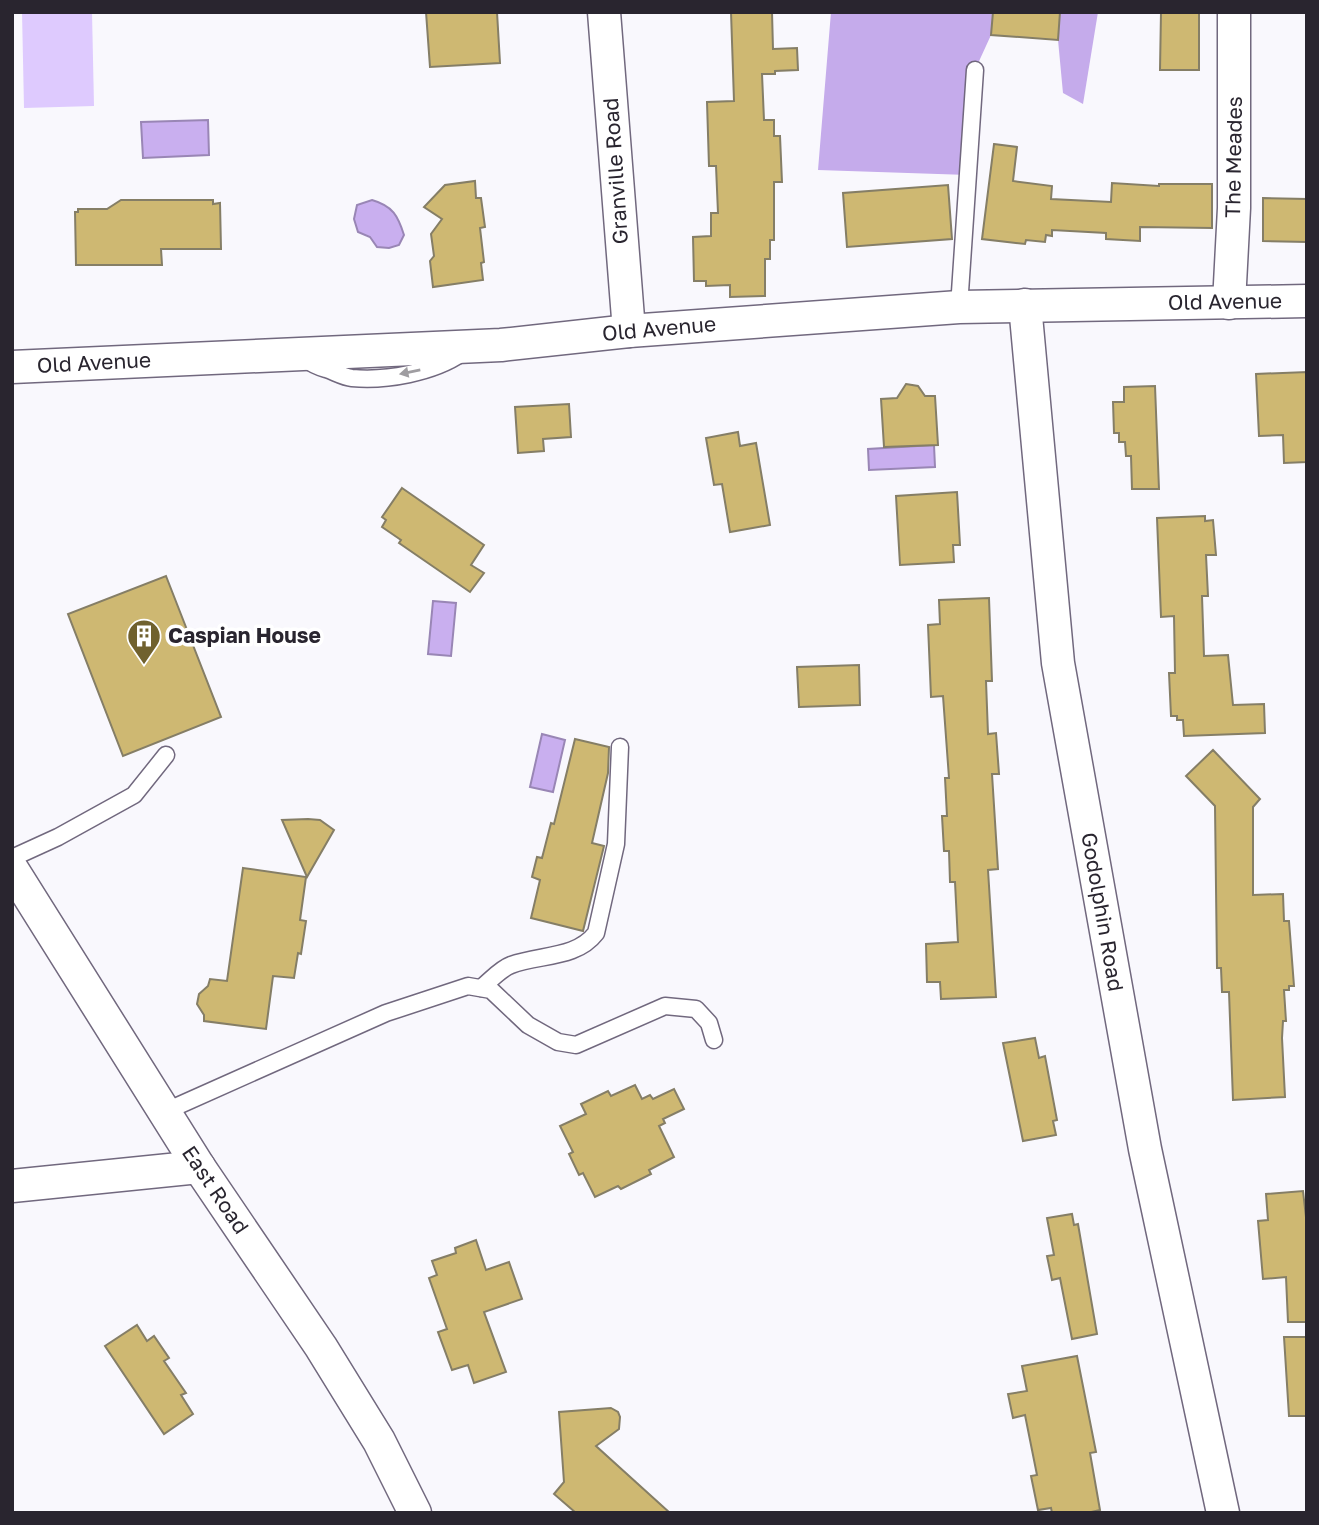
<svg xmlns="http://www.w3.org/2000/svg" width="1319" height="1525" font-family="'Golos Text',sans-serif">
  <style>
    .green { fill: #decafe }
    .forest { fill: #c5abeb }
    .water { fill: #c9afef; stroke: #9986b5; stroke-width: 2 }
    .building { fill: #ceb872; stroke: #857e66; stroke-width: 2 }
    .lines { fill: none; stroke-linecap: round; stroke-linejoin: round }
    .service-casing { stroke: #71687e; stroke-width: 19 }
    .minor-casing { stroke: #71687e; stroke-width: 35 }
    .service { stroke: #fff; stroke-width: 16 }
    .minor { stroke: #fff; stroke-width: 32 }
    .oneway { fill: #9f9da1 }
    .labels { text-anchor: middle; stroke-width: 7; stroke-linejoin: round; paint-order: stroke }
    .street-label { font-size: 21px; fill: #29252f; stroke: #fff }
    .poi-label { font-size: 21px; font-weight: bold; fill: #29252f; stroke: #fff; text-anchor: start }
  </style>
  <rect width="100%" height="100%" fill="#f9f8fd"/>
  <path class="green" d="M22,12H92L94,106L24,108Z"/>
  <g class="forest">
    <path d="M831,12H993L991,35L975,70L968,175L818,170Z"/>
    <path d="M1060,12H1098L1083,104L1063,93L1058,40Z"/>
  </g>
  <g class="water">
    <path d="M208,120L209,155L143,158L141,122Z"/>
    <path d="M372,200C393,206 398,216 404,235L399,245L389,248L377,247L370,237L358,232L354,219L357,205Z"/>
    <path d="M934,445L935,467L869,470L868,449Z"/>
    <path d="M433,601L456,603L451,656L428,654Z"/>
    <path d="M542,734L565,740L553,792L530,787Z"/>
  </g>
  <g class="building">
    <path d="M426,12H497L500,63L430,67Z"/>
    <path d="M731,12H772L773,49L797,48L798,70L775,71V74H762L764,120H774V136H780L782,182H774V240H770V259H765V296L730,297V285L706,286V281H694L693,237L711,236V213H718L716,166H709L707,102L734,101Z"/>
    <path d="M993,12H1060L1058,40L991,35Z"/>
    <path d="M1161,12H1199V70H1160Z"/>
    <path d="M994,144L1017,147L1013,181L1052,186L1051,199L1111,202L1112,183L1159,186V184H1212V228L1140,227V241L1106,239V233L1052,230V236L1046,235L1045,242L1026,240L1025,244L982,239Z"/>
    <path d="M475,181L476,198H481L485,227L480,228L484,262L481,263L483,280L433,287L430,261L434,256L431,234L442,219L424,207L445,185Z"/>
    <path d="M948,185L952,239L847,247L843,193Z"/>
    <path d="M1263,198L1307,199V242L1263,241Z"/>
    <path d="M121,200H213V204L220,203L221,249H161L162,265H76L75,212H78V209H107Z"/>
    <path d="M1307,372V462L1284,463L1283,435L1259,436L1256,374Z"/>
    <path d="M906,384L918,386L925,396H935L938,445L884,447L881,399L897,398Z"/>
    <path d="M1155,386L1159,489H1132L1131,456H1126L1125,442H1119V433H1114L1113,402H1124V387Z"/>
    <path d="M569,404L571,437L543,439L544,451L518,453L515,407Z"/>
    <path d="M738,432L740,446L756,443L770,525L730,532L722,484L714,485L706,438Z"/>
    <path d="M402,488L484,545L471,565L484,573L470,592L399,543L401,540L382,527L386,520L382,517Z"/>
    <path d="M957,492L960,545H953L954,562L900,565L896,496Z"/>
    <path d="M1205,516V521L1213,520L1216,555H1206L1208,596H1202L1204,656L1228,655L1233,705L1264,704L1265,733L1184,736L1183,720H1177V716H1171L1169,673H1175L1174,616L1161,617L1157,518Z"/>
    <path d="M166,576L221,717L123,756L68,614Z"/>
    <path d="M989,598L992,681H986L988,734L996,733L999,774H992L998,869L988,870L996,997L941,999L940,982H927L926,944L958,942L955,882H950L949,851H944L942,816H947L945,778H949L943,696L931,697L928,625L940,624L939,600Z"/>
    <path d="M859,665L860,705L799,707L797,667Z"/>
    <path d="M575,739L609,747L608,773L592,843L604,846L583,931L531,918L540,880L532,877L537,857L542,858L551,823L554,824Z"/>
    <path d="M1213,750L1260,799L1253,807V895L1283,894L1284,921H1289L1294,986H1289V990H1284L1286,1021H1283L1282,1038L1285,1097L1233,1100L1229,992H1222L1221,968H1217L1215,806L1186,776Z"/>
    <path d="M308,819L320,820L334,830L307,877L282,820Z"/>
    <path d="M243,868L306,877L300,920L306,921L301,954L298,953L294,978L273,976L266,1029L204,1021V1015L197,1004L199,994L208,986L210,979L227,981Z"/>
    <path d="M1035,1038L1039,1058L1045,1056L1057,1120L1053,1121L1056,1135L1023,1141L1003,1043Z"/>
    <path d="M635,1085L642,1099L650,1095L653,1099L674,1089L684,1109L663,1119L665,1123L659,1126L674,1157L649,1170L651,1174L621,1189L618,1186L595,1197L583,1173L579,1175L569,1154L573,1152L560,1126L586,1114L581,1104L608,1091L611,1096Z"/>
    <path d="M1303,1191L1307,1226V1322H1288L1286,1277L1263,1279L1258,1221L1268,1220L1266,1194Z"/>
    <path d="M1072,1214L1074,1225L1078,1224L1097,1334L1072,1339L1060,1278L1052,1280L1047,1256L1054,1255L1047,1218Z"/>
    <path d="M476,1240L486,1270L509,1262L522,1299L484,1312L506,1372L474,1383L468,1365L452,1370L438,1332L447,1329L429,1278L437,1275L432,1261L456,1253L455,1248Z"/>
    <path d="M137,1325L147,1341L154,1336L169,1358L164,1361L186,1393L181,1395L193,1414L164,1434L105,1346Z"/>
    <path d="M1284,1337H1307V1416H1289Z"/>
    <path d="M1077,1356L1096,1452L1090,1453L1100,1510L1087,1513H1052L1051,1508L1038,1510L1031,1476L1037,1475L1025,1415L1013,1418L1008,1394L1027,1391L1022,1366Z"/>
    <path d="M611,1408L618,1412L620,1417L619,1429L596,1446L670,1513H576L554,1494L564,1482L559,1412Z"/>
  </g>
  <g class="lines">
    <g class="service-casing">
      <g id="service">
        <path d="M959,307L975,70"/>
        <path d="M307,360C313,365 319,367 326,369C335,372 343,377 352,378C386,381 433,373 462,353"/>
        <path d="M12,858L58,837L134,795L166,755"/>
        <path d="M481,988C490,981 500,969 511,965C540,954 576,959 596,933L616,844L620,747"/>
        <path d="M164,1112L386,1013L468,986L491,990L528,1025L558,1042L576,1045L665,1006L696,1009L709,1023L714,1040"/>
      </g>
    </g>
    <g class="minor-casing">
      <g id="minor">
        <path d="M604,12L629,331"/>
        <path d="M1229,303L1234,208V12"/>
        <path d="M1025,305L1058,663L1145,1149L1223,1513"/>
        <path d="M12,367L501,345L629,331L959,307L1307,301"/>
        <path d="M12,869L199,1167L321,1347L379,1441L415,1513"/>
        <path d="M12,1186L199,1167"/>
      </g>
    </g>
    <use href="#service" class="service"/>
    <use href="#minor" class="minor"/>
  </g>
  <defs><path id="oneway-solid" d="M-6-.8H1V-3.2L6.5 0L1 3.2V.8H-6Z" transform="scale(1.75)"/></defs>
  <use class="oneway" href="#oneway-solid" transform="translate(410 372) rotate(169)"/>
  <defs>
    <g id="building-pin" transform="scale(1.75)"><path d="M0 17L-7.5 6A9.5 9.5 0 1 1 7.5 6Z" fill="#70612e" stroke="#fff"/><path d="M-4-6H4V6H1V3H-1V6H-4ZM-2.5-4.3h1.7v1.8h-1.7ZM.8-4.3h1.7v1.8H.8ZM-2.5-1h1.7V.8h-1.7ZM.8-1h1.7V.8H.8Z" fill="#fff"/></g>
  </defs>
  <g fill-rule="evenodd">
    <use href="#building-pin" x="144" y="636"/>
  </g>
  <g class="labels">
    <g class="street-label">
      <text transform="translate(1234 157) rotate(-89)" y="7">The Meades</text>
      <text transform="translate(616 171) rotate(-94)" y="7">Granville Road</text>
      <text transform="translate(1225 302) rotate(-1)" y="7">Old Avenue</text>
      <text transform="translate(659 329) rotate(-5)" y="7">Old Avenue</text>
      <text transform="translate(94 363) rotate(-3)" y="7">Old Avenue</text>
      <text transform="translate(1102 912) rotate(80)" y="7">Godolphin Road</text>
      <text transform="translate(215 1190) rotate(56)" y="7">East Road</text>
    </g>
    <g class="poi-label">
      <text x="168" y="643">Caspian House</text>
    </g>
  </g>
  <rect width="1319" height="1525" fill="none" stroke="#29252f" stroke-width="28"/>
</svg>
